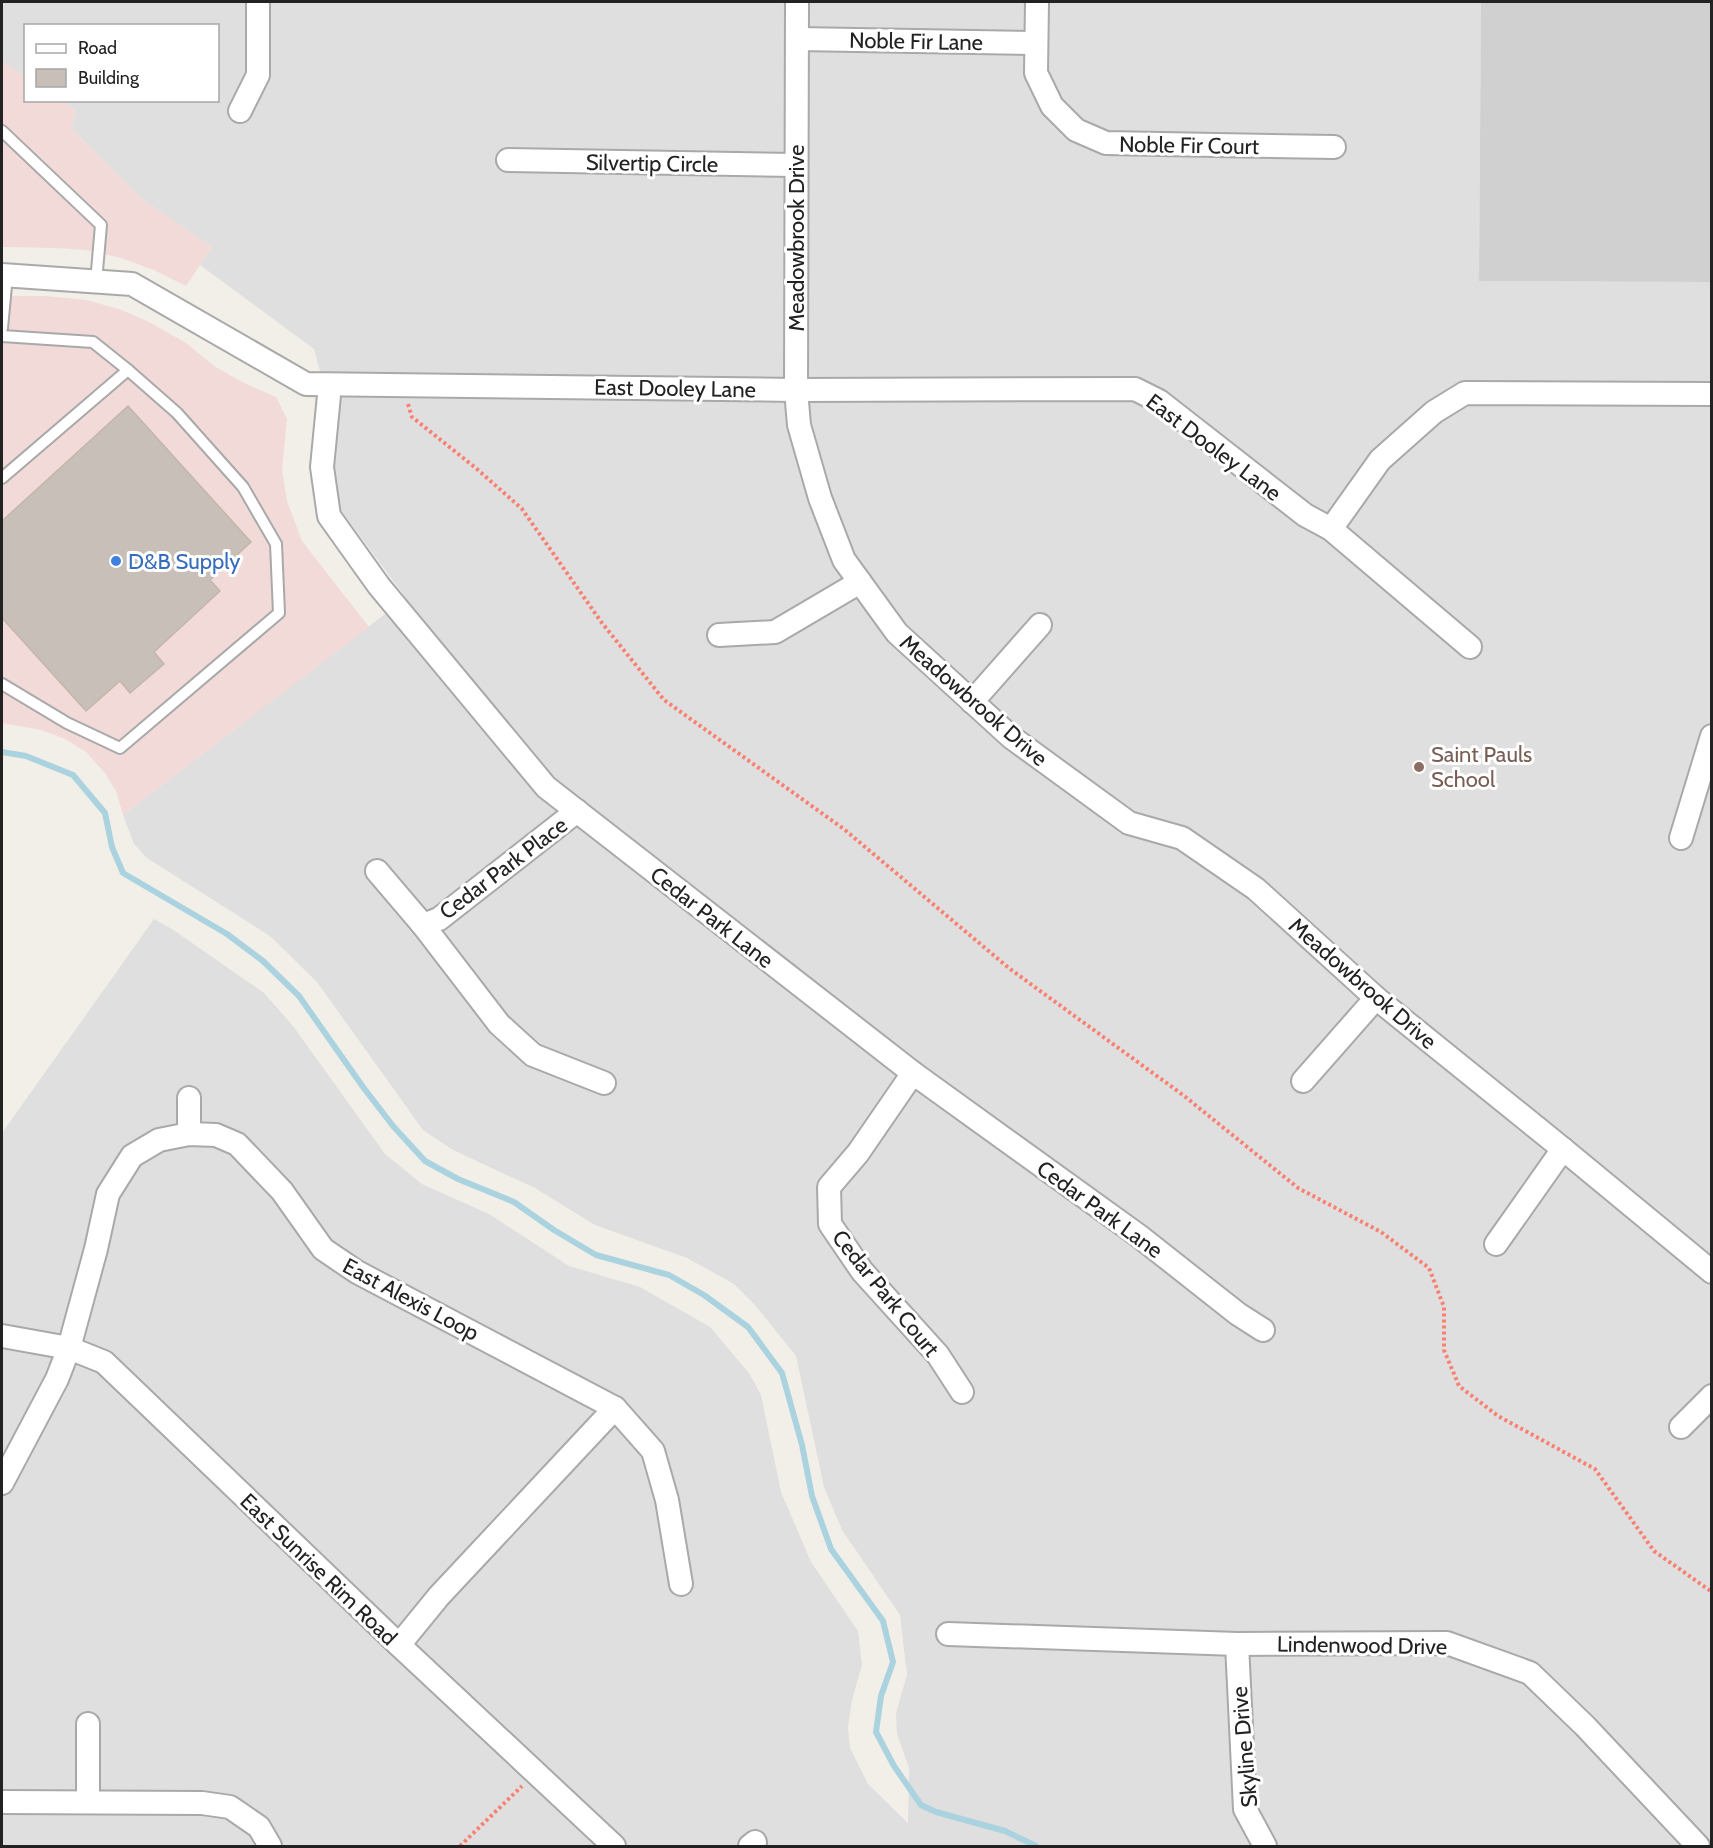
<svg xmlns="http://www.w3.org/2000/svg" width="1713" height="1848" font-family="Cabin,sans-serif">
  <style>
    .residential { fill: #e0dfdf }
    .commercial { fill: #f2dad9 }
    .religious { fill: #d0d0d0 }
    .lines { fill: none; stroke-linecap: round; stroke-linejoin: round }
    .stream { stroke: #aad3df; stroke-width: 6 }
    .building { fill: #c7bfb8; stroke: #c4b6ab; stroke-width: 1.5 }
    .lane-casing { stroke: #a9a9a9; stroke-width: 14 }
    .street-casing { stroke: #a9a9a9; stroke-width: 26 }
    .path { stroke: #fa8072; stroke-width: 4; stroke-dasharray: 3 3; stroke-linecap: butt }
    .lane { stroke: #fff; stroke-width: 10 }
    .street { stroke: #fff; stroke-width: 22 }
    .shop-dot { fill: #3f7fe0; stroke: #fff; stroke-width: 2 }
    .education-dot { fill: #8d6e63; stroke: #fff; stroke-width: 2 }
    .labels { text-anchor: middle; stroke-width: 6; stroke-linejoin: round; paint-order: stroke }
    .street-label { font-size: 22px; fill: #222; stroke: #fff }
    .shop-label { font-size: 22px; fill: #366cbe; stroke: #fff; text-anchor: start }
    .education-label { font-size: 22px; fill: #785e54; stroke: #fff; text-anchor: start }
  </style>
  <rect width="100%" height="100%" fill="#f2efe9"/>
  <path class="residential" d="M2,2H1481L1479,281L1711,282V1846H2V1133L154,919L172,929L264,993L293,1026L385,1154L422,1184L489,1214L569,1266L640,1287L710,1327L749,1373L761,1395L781,1492L811,1562L858,1631L862,1665L852,1700L848,1727L850,1748L868,1784L908,1823L909,1768L897,1734L896,1713L907,1675L900,1615L842,1530L824,1487L796,1356L755,1305L734,1284L687,1258L595,1225L535,1188L453,1150L423,1130L317,982L270,936L147,858L134,844L123,815L406,598L339,508L332,489L334,423L314,349L200,265L212,247L142,199L71,129L76,110L62,101L218,100V26H26L25,77L2,61Z"/>
  <g class="commercial">
    <path d="M2,61L25,77L26,100L62,101L76,110L71,129L142,199L212,247L186,286L154,270L121,258L86,250L57,248L2,247Z"/>
    <path d="M2,296H46L87,300L122,310L151,323L186,343L214,366L246,384L276,397L287,419L282,469L287,501L302,541L369,627L123,815L116,791L105,773L86,752L65,739L41,730L2,723Z"/>
  </g>
  <path class="religious" d="M1481,2H1711V282L1479,281Z"/>
  <g class="lines">
    <path class="stream" d="M2,752L26,756L73,775L105,813L112,847L123,873L227,934L263,961L299,996L363,1087L393,1126L425,1161L458,1179L514,1202L554,1230L596,1255L669,1275L704,1295L748,1327L782,1373L802,1445L812,1496L831,1549L883,1621L893,1662L881,1696L876,1732L894,1766L921,1805L936,1812L1005,1831L1036,1846"/>
  </g>
  <path class="building" d="M128,406L251,542L210,580L220,591L154,652L164,664L130,693L120,681L86,711L2,618V521Z"/>
  <g class="lines">
    <g class="lane-casing">
      <g id="lane">
        <path d="M2,131L101,225L96,282"/>
        <path d="M2,328L7,275"/>
        <path d="M2,336L93,342L128,370L2,478"/>
        <path d="M2,684L67,723L120,748L279,613L276,544L243,487L177,413L128,370"/>
      </g>
    </g>
    <g class="street-casing">
      <g id="street">
        <path d="M797,2L796,390L799,425L820,498L844,560L897,633L1011,737L1129,823L1182,838L1256,889L1376,998L1563,1149L1712,1272"/>
        <path d="M1037,2L1036,73L1052,106L1076,130L1106,143L1334,147"/>
        <path d="M797,39L1036,43"/>
        <path d="M240,111L258,75V2"/>
        <path d="M508,160L796,165"/>
        <path d="M2,275L132,284L306,384L796,390L1135,389L1159,401L1305,515L1331,529L1470,647"/>
        <path d="M330,385L322,467L329,516L379,586L546,787L913,1073L1139,1236L1238,1314L1263,1330"/>
        <path d="M1331,529L1380,460L1434,412L1465,393L1712,394"/>
        <path d="M719,635L775,632L860,582"/>
        <path d="M972,702L1040,625"/>
        <path d="M577,811L439,919L423,925L499,1024L533,1055L604,1083"/>
        <path d="M1681,838L1712,736"/>
        <path d="M377,871L423,925"/>
        <path d="M913,1073L858,1153L829,1187L830,1224L862,1271L938,1355L962,1392"/>
        <path d="M1303,1081L1376,998"/>
        <path d="M189,1098V1134"/>
        <path d="M1496,1244L1563,1149"/>
        <path d="M2,1336L69,1348L104,1362L399,1645L614,1846"/>
        <path d="M615,1408L653,1451L667,1500L681,1584"/>
        <path d="M1681,1427L1712,1396"/>
        <path d="M2,1483L57,1379L69,1348L96,1249L108,1194L132,1156L159,1140L189,1134L216,1135L237,1144L282,1191L323,1249L357,1272L615,1408L439,1596L399,1645"/>
        <path d="M948,1634L1237,1644L1447,1643L1530,1673L1585,1726L1698,1846"/>
        <path d="M1237,1644L1245,1809L1265,1846"/>
        <path d="M88,1724V1802"/>
        <path d="M2,1802L202,1803L230,1807L259,1827L270,1846"/>
        <path d="M750,1846L755,1842"/>
      </g>
    </g>
    <g class="path">
      <path d="M408,404L412,417L477,469L522,509L602,623L664,700L845,830L1010,969L1183,1095L1298,1188L1381,1232L1429,1268L1444,1307V1350L1459,1386L1498,1416L1595,1469L1654,1551L1712,1592"/>
      <path d="M460,1846L522,1786"/>
    </g>
    <use href="#lane" class="lane"/>
    <use href="#street" class="street"/>
  </g>
  <circle class="shop-dot" cx="116" cy="561" r="6"/>
  <circle class="education-dot" cx="1419" cy="767" r="6"/>
  <g class="labels">
    <g class="street-label">
      <text transform="translate(916 41) rotate(1)" y="8">Noble Fir Lane</text>
      <text transform="translate(1189 145) rotate(1)" y="8">Noble Fir Court</text>
      <text transform="translate(652 163) rotate(1)" y="8">Silvertip Circle</text>
      <text transform="translate(796 238) rotate(-90)" y="8">Meadowbrook Drive</text>
      <text transform="translate(675 388) rotate(1)" y="8">East Dooley Lane</text>
      <text transform="translate(1214 447) rotate(37)" y="8">East Dooley Lane</text>
      <text transform="translate(974 700) rotate(41)" y="8">Meadowbrook Drive</text>
      <text transform="translate(503 868) rotate(-37)" y="8">Cedar Park Place</text>
      <text transform="translate(712 917) rotate(38)" y="8">Cedar Park Lane</text>
      <text transform="translate(1363 983) rotate(41)" y="8">Meadowbrook Drive</text>
      <text transform="translate(1100 1209) rotate(36)" y="8">Cedar Park Lane</text>
      <text transform="translate(886 1293) rotate(51)" y="8">Cedar Park Court</text>
      <text transform="translate(411 1299) rotate(28)" y="8">East Alexis Loop</text>
      <text transform="translate(319 1569) rotate(44)" y="8">East Sunrise Rim Road</text>
      <text transform="translate(1362 1645) rotate(1)" y="8">Lindenwood Drive</text>
      <text transform="translate(1244 1747) rotate(-95)" y="8">Skyline Drive</text>
    </g>
    <g class="shop-label">
      <text x="128" y="569">D&amp;B Supply</text>
    </g>
    <g class="education-label">
      <text x="1431" y="762">Saint Pauls<tspan x="1431" dy="25">School</tspan></text>
    </g>
  </g>
  <rect width="1713" height="1848" fill="none" stroke="#222222" stroke-width="6"/>
  <rect x="24" y="24" width="195" height="78" fill="#ffffff" stroke="#a7a7a7" stroke-width="1.5"/>
  <rect x="36" y="44" width="30" height="9" fill="#ffffff" stroke="#a7a7a7" stroke-width="1.5"/>
  <text x="78" y="54" font-size="18" fill="#222222">Road</text>
  <rect x="36" y="69" width="30" height="18" fill="#c7bfb8" stroke="#a7a7a7" stroke-width="1.5"/>
  <text x="78" y="84" font-size="18" fill="#222222">Building</text>
</svg>
